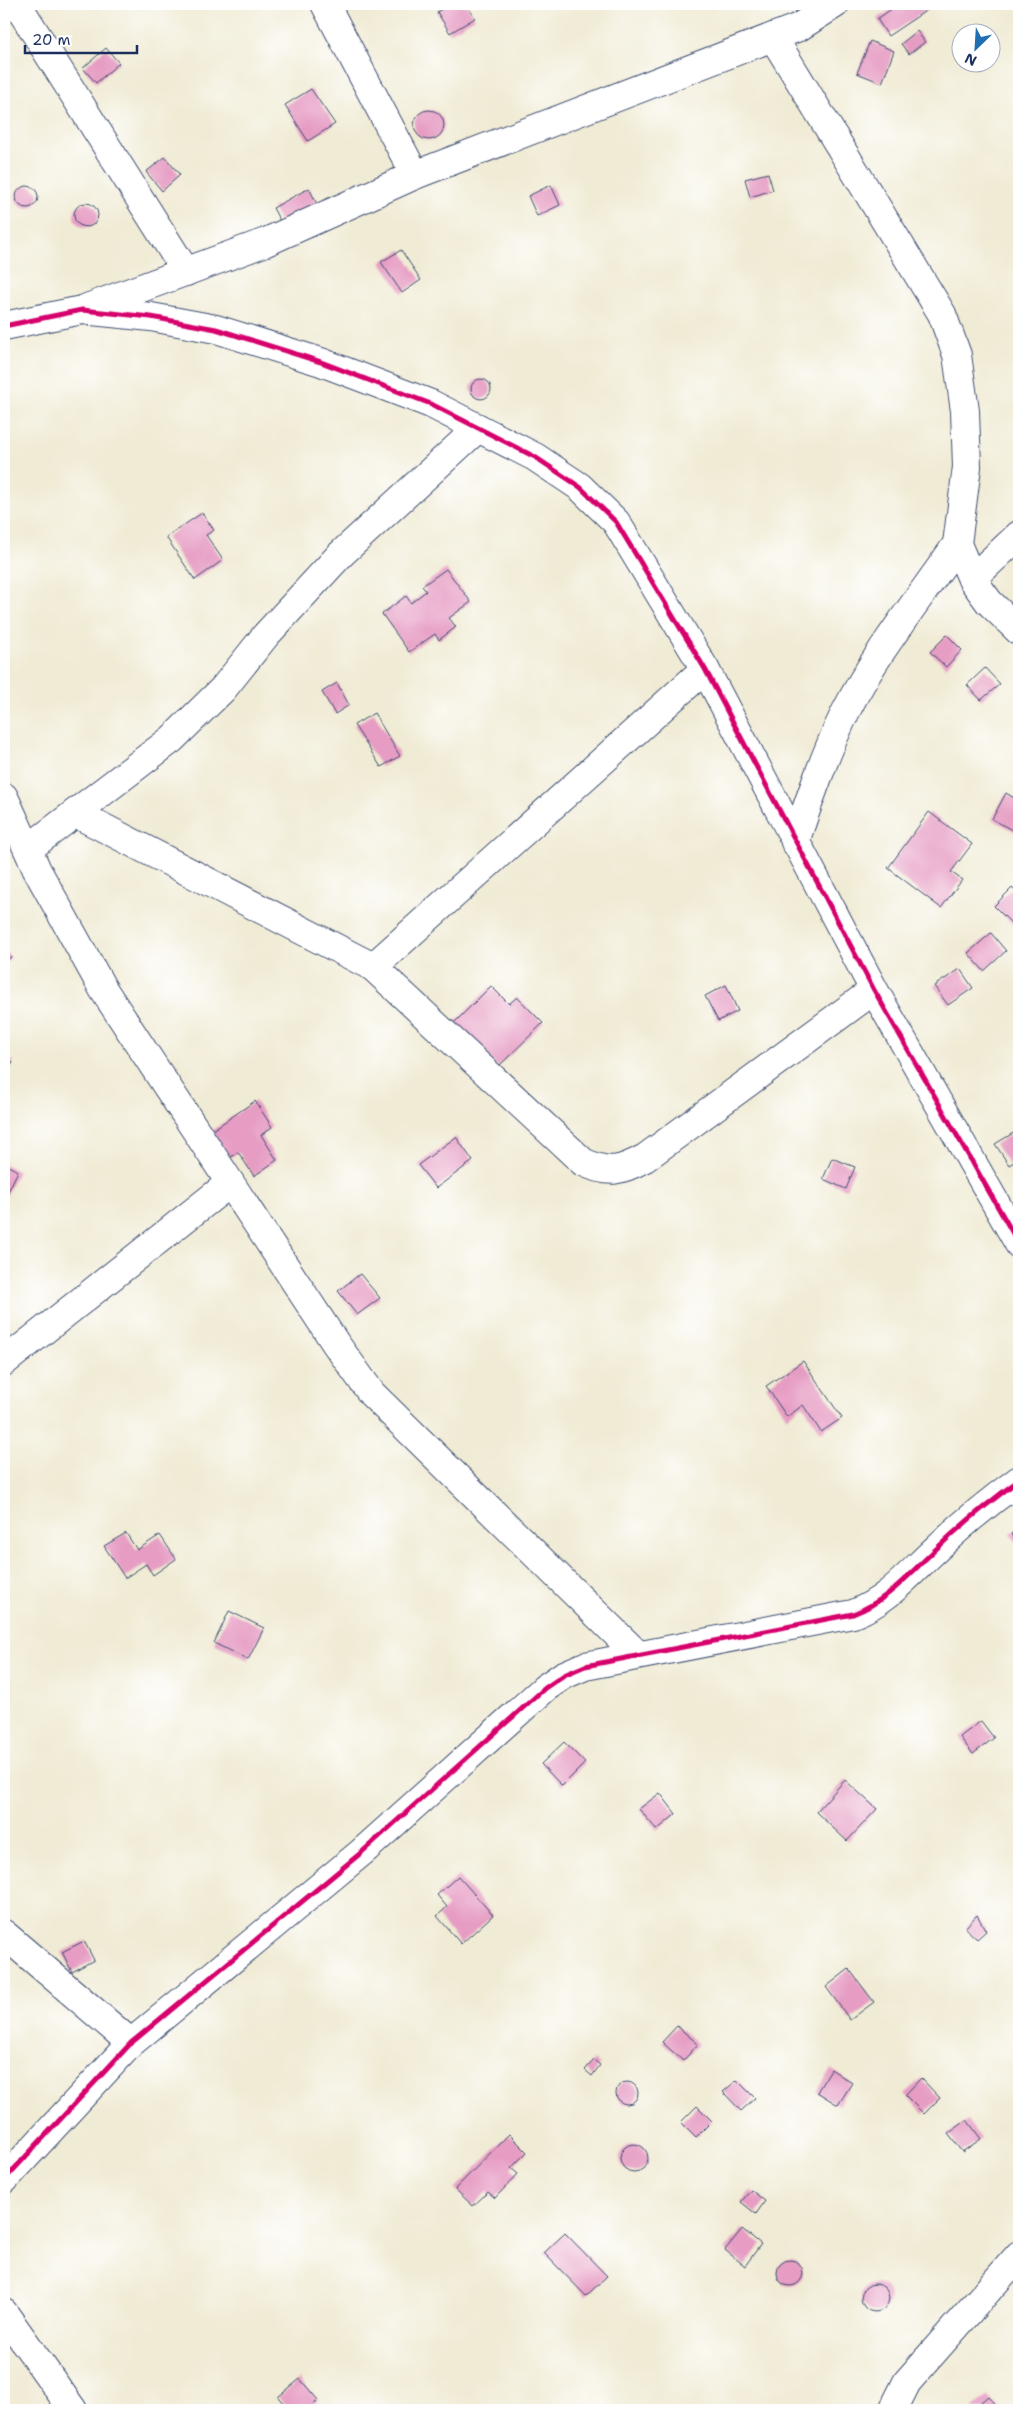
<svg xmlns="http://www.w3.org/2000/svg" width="1023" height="2414" font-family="'Shantell Sans',sans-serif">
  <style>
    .building { fill: #e69cc3 }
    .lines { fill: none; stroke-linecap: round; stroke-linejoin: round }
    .minor-casing { stroke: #3b4b70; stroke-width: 30 }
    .minor { stroke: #fff; stroke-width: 28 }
    .cycleway-casing { stroke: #fff; stroke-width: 8 }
    .cycleway { stroke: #d6006c; stroke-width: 5 }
  </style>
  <rect width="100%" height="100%" fill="#fff"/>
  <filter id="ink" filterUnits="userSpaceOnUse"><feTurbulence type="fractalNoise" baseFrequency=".02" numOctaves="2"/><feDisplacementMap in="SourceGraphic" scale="10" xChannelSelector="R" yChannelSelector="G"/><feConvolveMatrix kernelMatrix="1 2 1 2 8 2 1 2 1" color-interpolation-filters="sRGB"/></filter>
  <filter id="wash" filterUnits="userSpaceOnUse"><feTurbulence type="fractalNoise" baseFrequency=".0096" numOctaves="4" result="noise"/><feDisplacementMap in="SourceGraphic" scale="20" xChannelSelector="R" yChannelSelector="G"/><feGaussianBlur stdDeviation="1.12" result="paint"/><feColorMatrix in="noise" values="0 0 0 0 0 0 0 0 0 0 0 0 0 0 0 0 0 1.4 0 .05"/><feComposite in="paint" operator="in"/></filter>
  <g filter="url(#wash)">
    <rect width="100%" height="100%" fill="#f0ebd4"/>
    <g id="blocks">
      <g class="building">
        <path d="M451,4H466L475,18L450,33L437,12Z"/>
        <path d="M899,4H927L930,8L888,36L877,19Z"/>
        <path d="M917,31L925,42L909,54L901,44Z"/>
        <path d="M870,41L894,51L882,83L857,73Z"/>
        <path d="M106,48L119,63L96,83L83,68Z"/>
        <path d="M311,89L335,124L308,141L285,105Z"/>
        <circle cx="429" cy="125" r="15"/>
        <path d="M165,157L180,175L162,191L146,172Z"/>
        <path d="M4,158L6,166L4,178Z"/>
        <path d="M768,173L773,190L750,197L745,179Z"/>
        <path d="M551,185L560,205L537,216L528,196Z"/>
        <circle cx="27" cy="197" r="11"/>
        <path d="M309,188L321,212L286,232L273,208Z"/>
        <circle cx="86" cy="215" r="12"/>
        <path d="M401,250L421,280L402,293L381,262Z"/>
        <circle cx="481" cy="389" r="10"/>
        <path d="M202,513L214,530L206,535L223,560L195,580L166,537Z"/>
        <path d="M446,569L471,602L449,618L456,627L439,640L435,634L409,652L382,614L406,596L411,603L426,591L422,586Z"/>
        <path d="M947,635L962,650L946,667L930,652Z"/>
        <path d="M985,668L1000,684L981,700L967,685Z"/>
        <path d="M337,683L349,705L335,714L322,692Z"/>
        <path d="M374,713L400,756L381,767L354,725Z"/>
        <path d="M1006,793L1019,801V834L992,819Z"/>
        <path d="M929,812L972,844L951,872L962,880L941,908L888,868Z"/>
        <path d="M1012,888L1019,895V931L994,906Z"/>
        <path d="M991,933L1006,951L984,971L968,953Z"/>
        <path d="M4,950L11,957L4,964Z"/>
        <path d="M960,969L973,988L948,1005L934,986Z"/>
        <path d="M726,985L738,1011L718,1021L705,996Z"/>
        <path d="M491,986L509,1004L517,997L543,1023L498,1067L454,1023Z"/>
        <path d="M4,1054L13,1062L4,1073Z"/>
        <path d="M255,1101L272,1127L261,1135L277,1160L254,1176L238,1152L230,1158L211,1131Z"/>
        <path d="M1015,1132L1019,1139V1159L1009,1165L995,1144Z"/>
        <path d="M456,1137L473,1161L436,1188L418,1165Z"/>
        <path d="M832,1158L855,1167L846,1189L823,1179Z"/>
        <path d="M4,1164L18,1171L4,1200Z"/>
        <path d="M360,1274L380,1298L357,1315L338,1291Z"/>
        <path d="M803,1361L842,1418L821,1432L803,1405L787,1417L766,1386Z"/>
        <path d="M1019,1528V1546L1011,1534Z"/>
        <path d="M126,1533L137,1550L160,1535L176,1559L153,1575L146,1564L125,1578L104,1546Z"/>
        <path d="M229,1611L264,1628L248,1660L214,1643Z"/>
        <path d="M981,1721L994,1738L973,1754L960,1737Z"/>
        <path d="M564,1742L585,1763L562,1786L541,1764Z"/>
        <path d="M845,1780L877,1809L847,1841L816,1812Z"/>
        <path d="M660,1793L676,1814L657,1830L639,1809Z"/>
        <path d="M458,1876L493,1915L461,1944L437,1916L447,1907L437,1895Z"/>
        <path d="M977,1915L986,1931L977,1939L965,1928Z"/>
        <path d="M84,1941L94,1960L72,1972L62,1952Z"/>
        <path d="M849,1969L874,2002L850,2020L826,1987Z"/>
        <path d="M677,2026L698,2044L683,2061L662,2042Z"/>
        <path d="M594,2060L600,2065L592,2076L585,2070Z"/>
        <path d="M831,2069L852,2083L838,2105L817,2092Z"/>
        <path d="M921,2078L940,2098L924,2114L905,2095Z"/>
        <path d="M737,2080L755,2098L741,2111L723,2092Z"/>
        <circle cx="627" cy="2093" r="11"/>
        <path d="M697,2106L712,2121L696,2137L681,2122Z"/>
        <path d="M967,2120L981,2139L962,2152L948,2134Z"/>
        <path d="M509,2134L527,2152L511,2168L518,2174L495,2198L488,2192L473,2206L455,2189Z"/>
        <circle cx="634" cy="2158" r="14"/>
        <path d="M751,2190L765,2201L756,2214L741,2202Z"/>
        <path d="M742,2229L761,2244L745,2266L725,2250Z"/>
        <path d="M565,2233L607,2276L586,2296L544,2253Z"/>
        <circle cx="790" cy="2273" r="13"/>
        <circle cx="875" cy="2298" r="14"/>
        <path d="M300,2379L318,2400L307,2410H289L278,2397Z"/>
        <path d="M988,2396L1001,2410H972Z"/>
        <path d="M576,2403L584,2410H570Z"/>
      </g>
    </g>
  </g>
  <g filter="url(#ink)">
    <use href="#blocks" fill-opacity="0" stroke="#3b4b70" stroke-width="1"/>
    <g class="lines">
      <g class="minor-casing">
        <g id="minor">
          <path d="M17,4L186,272"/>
          <path d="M325,4L415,175"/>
          <path d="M773,37L942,314L957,355L965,411L967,467L957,544L972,579L989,602L1019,631"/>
          <path d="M87,308L266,242L415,175L799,27L835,4"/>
          <path d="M4,326L82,310L151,317L216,329L321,362L431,404L535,457L580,487L616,522L705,669L874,990L1019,1244"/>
          <path d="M972,579L1019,535"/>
          <path d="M4,797L37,870L103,989L336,1344L372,1394L638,1655"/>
          <path d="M75,813L373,967L583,1162C609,1174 619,1172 645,1158L874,990"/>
          <path d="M795,842C810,798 825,754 845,713C875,653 919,599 957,544"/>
          <path d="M28,849L172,739L223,689L266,635L340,555L478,428"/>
          <path d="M373,967L705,669"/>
          <path d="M4,1362L230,1183"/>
          <path d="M4,1934L131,2043"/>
          <path d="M4,2180L131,2043L362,1852L545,1688L564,1675L585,1666L853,1614C887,1601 908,1575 934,1551C961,1525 989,1502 1019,1480"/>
          <path d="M4,2313L73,2410"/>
          <path d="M893,2410L907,2382L1019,2255"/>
        </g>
      </g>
      <use href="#minor" class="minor"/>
      <g class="cycleway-casing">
        <g id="cycleway">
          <path d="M4,326L82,310L151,317L216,329L321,362L431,404L535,457L580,487L616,522L705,669L874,990L1019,1244"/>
          <path d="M4,2180L131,2043L362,1852L545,1688L564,1675L585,1666L853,1614C887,1601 908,1575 934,1551C961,1525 989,1502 1019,1480"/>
        </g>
      </g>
      <use href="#cycleway" class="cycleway"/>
    </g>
  </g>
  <rect width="1023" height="2414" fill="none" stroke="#fff" stroke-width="20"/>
  <g transform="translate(976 48) rotate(205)"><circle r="24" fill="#ffffff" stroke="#a4acbf"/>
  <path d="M0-4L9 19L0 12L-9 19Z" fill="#1f6fb2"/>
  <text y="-8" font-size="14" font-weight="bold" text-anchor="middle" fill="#1b2f5e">N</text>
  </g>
  <path d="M25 45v8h112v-8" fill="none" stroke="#1b2f5e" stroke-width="2.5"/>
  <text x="32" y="45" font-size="15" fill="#1b2f5e" stroke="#ffffff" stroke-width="4" paint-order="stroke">20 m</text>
</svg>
